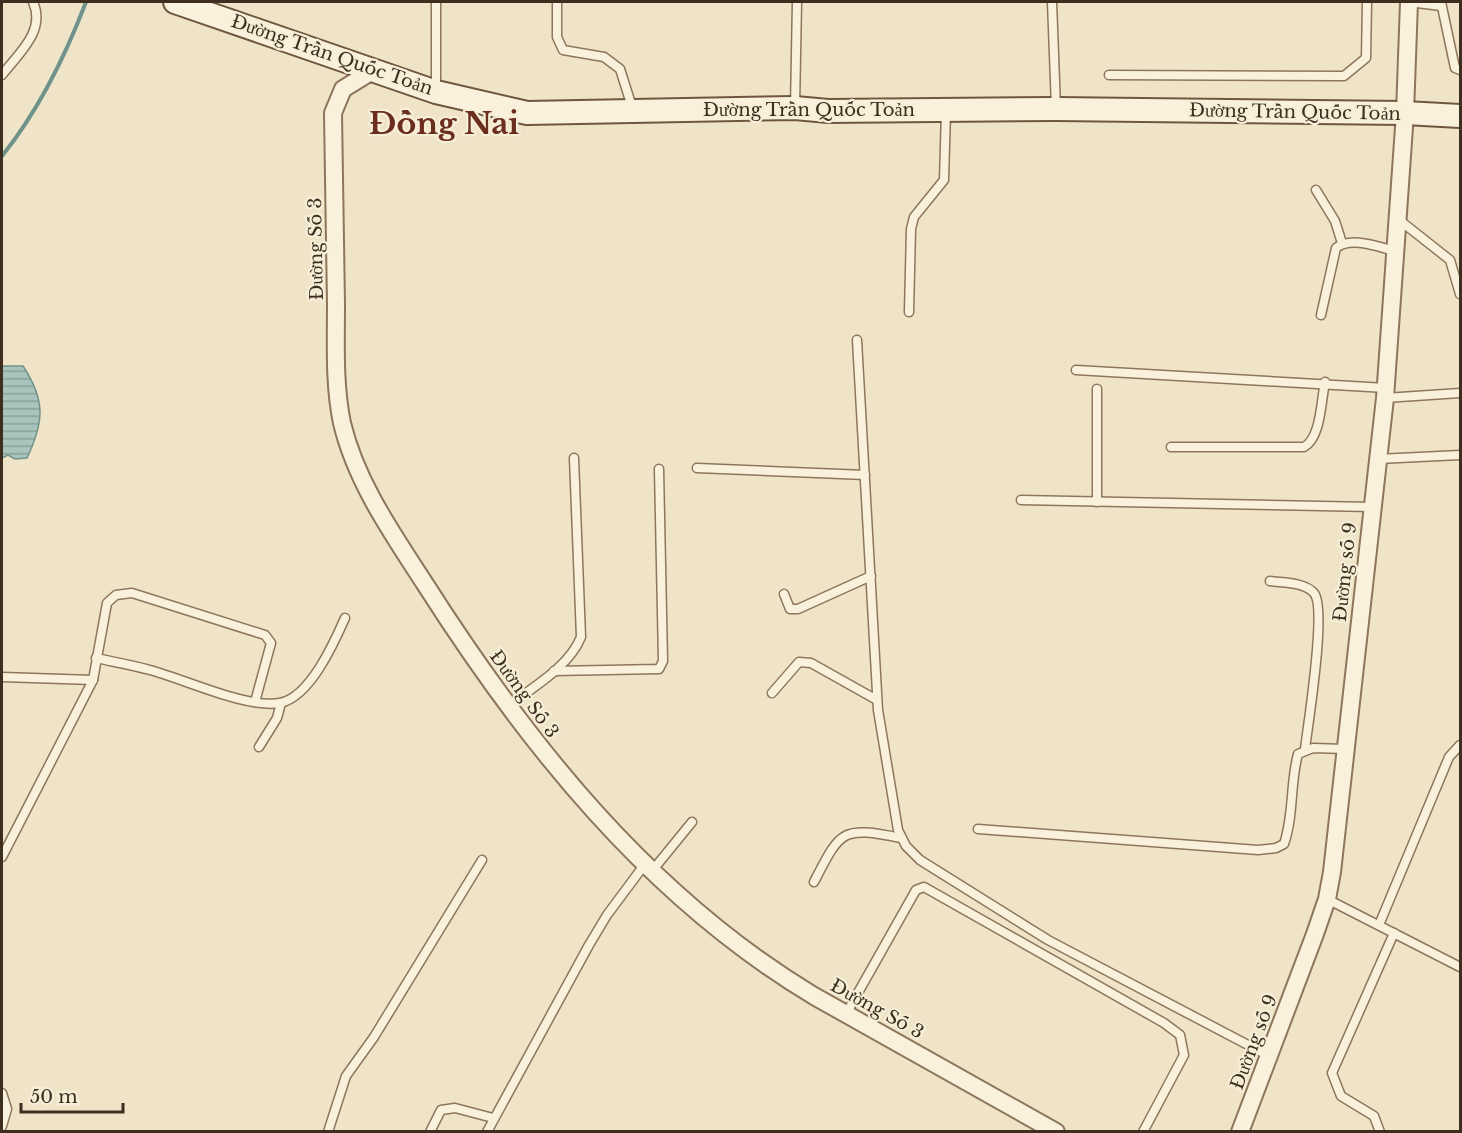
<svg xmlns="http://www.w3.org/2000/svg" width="1462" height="1133" font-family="'Libre Baskerville',serif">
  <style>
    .water { fill: url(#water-rules); stroke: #6f938a; stroke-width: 1.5 }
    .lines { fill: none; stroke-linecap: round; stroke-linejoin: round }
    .stream { stroke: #6f938a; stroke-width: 4 }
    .lane-casing { stroke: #8d765c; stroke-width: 11 }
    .street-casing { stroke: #8d765c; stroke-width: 20 }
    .secondary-casing { stroke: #6f573f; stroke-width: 26 }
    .lane { stroke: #faf1dc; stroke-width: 8 }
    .street { stroke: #faf1dc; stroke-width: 16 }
    .secondary { stroke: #faf1dc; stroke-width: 22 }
    .labels { text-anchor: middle; stroke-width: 4.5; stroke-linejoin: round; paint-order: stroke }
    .street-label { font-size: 18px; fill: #3d2e20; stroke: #f7eed8 }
    .town-label { font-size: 30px; font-weight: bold; fill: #6b2e1e; stroke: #f7eed8 }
  </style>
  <defs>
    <pattern id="water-rules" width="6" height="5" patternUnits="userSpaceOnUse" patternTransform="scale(1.5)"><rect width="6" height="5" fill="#a9c4bc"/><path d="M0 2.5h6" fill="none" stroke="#8ba098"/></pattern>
  </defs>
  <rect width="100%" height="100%" fill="#f0e4c8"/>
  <path class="water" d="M2,366H23C46,401 44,422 27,458L15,459L8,455L2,458Z"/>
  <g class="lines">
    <path class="stream" d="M2,156C39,110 65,57 86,2"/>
    <g class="lane-casing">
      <g id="lane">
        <path d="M436,2V91"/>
        <path d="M557,2V37L563,50L604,57L620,69L633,110"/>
        <path d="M1052,2L1056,108"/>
        <path d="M1409,2L1441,6"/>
        <path d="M1441,2L1455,68L1460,70"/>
        <path d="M2,75C19,53 46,31 33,2"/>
        <path d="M1109,75L1344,76L1366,58L1367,2"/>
        <path d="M795,107L797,2"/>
        <path d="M1316,190L1335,221L1342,243"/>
        <path d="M1398,219L1450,260L1460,294"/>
        <path d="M909,312L911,229L914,217L944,180L946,111"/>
        <path d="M1321,315L1336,248C1351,236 1378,247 1395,251"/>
        <path d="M857,340L878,710L898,830L906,846L920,860L1048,940L1269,1056"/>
        <path d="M1076,370L1386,388"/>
        <path d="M1385,398L1460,393"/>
        <path d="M1171,447H1304C1321,438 1321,401 1325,382"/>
        <path d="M1378,459L1460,455"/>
        <path d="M697,468L865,475"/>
        <path d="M1021,500L1372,507"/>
        <path d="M1097,502V389"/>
        <path d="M1270,581C1283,583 1304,582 1314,593C1327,608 1308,724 1305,749"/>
        <path d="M784,594L790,609H798L871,576"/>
        <path d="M96,658C114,662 132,665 150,670C184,679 247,709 280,703C310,697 334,643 345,618"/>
        <path d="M554,671L659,669L663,661L659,469"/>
        <path d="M2,677L93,680"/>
        <path d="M772,693L799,662L811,663L877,700"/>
        <path d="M508,706C533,687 569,667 581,637L574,458"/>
        <path d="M259,747L277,718L281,703"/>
        <path d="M978,829L1258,850L1276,848L1284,844C1294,815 1290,783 1298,754L1313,748L1345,749"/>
        <path d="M2,857L93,680L107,603L116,595L132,593L265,635L271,643L255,702"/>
        <path d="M652,871L692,822"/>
        <path d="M814,882C841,830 841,826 901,838"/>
        <path d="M1327,899L1460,967"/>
        <path d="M1379,925L1449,757L1460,745"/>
        <path d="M846,1014L916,890L924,887L1164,1023L1180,1035L1184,1055L1143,1132"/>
        <path d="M2,1093L7,1109L2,1126"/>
        <path d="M328,1132L346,1076L374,1037L482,860"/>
        <path d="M430,1132L441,1110L455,1108L493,1118"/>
        <path d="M487,1132L589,945L607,915L645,864"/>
        <path d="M1380,1132L1374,1116L1341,1096L1332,1073L1394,933"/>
      </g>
    </g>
    <g class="street-casing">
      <g id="street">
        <path d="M374,70L343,89L333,113C334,177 335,241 336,305C336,344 334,385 342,423C356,482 392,533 425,584C527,744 649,897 814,996L1056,1132"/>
        <path d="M1240,1132L1315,934L1327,899L1332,872L1385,398L1405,113L1409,2"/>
      </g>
    </g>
    <g class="secondary-casing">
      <path id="secondary" d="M175,2L436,92L527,113L795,108L828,111L1056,109L1405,113L1460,116"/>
    </g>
    <use href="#lane" class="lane"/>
    <use href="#street" class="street"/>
    <use href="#secondary" class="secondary"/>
  </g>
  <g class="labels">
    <g class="street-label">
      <text transform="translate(332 55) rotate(19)" y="6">Đường Trần Quốc Toản</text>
      <text x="809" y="116">Đường Trần Quốc Toản</text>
      <text transform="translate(1295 112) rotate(1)" y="6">Đường Trần Quốc Toản</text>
      <text transform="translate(316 249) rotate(-91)" y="6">Đường Số 3</text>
      <text transform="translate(1345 572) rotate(-84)" y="6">Đường số 9</text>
      <text transform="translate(524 694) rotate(54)" y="6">Đường Số 3</text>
      <text transform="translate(877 1009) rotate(29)" y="6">Đường Số 3</text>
      <text transform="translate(1254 1042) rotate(-69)" y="6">Đường số 9</text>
    </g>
    <g class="town-label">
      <text x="444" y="134">Đồng Nai</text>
    </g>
  </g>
  <rect width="1462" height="1133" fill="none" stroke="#3d2e20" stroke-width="6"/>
  <path d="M21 1103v9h102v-9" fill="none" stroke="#3d2e20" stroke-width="3"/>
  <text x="30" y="1103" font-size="18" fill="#3d2e20" stroke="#f7eed8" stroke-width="4.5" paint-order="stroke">50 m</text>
</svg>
